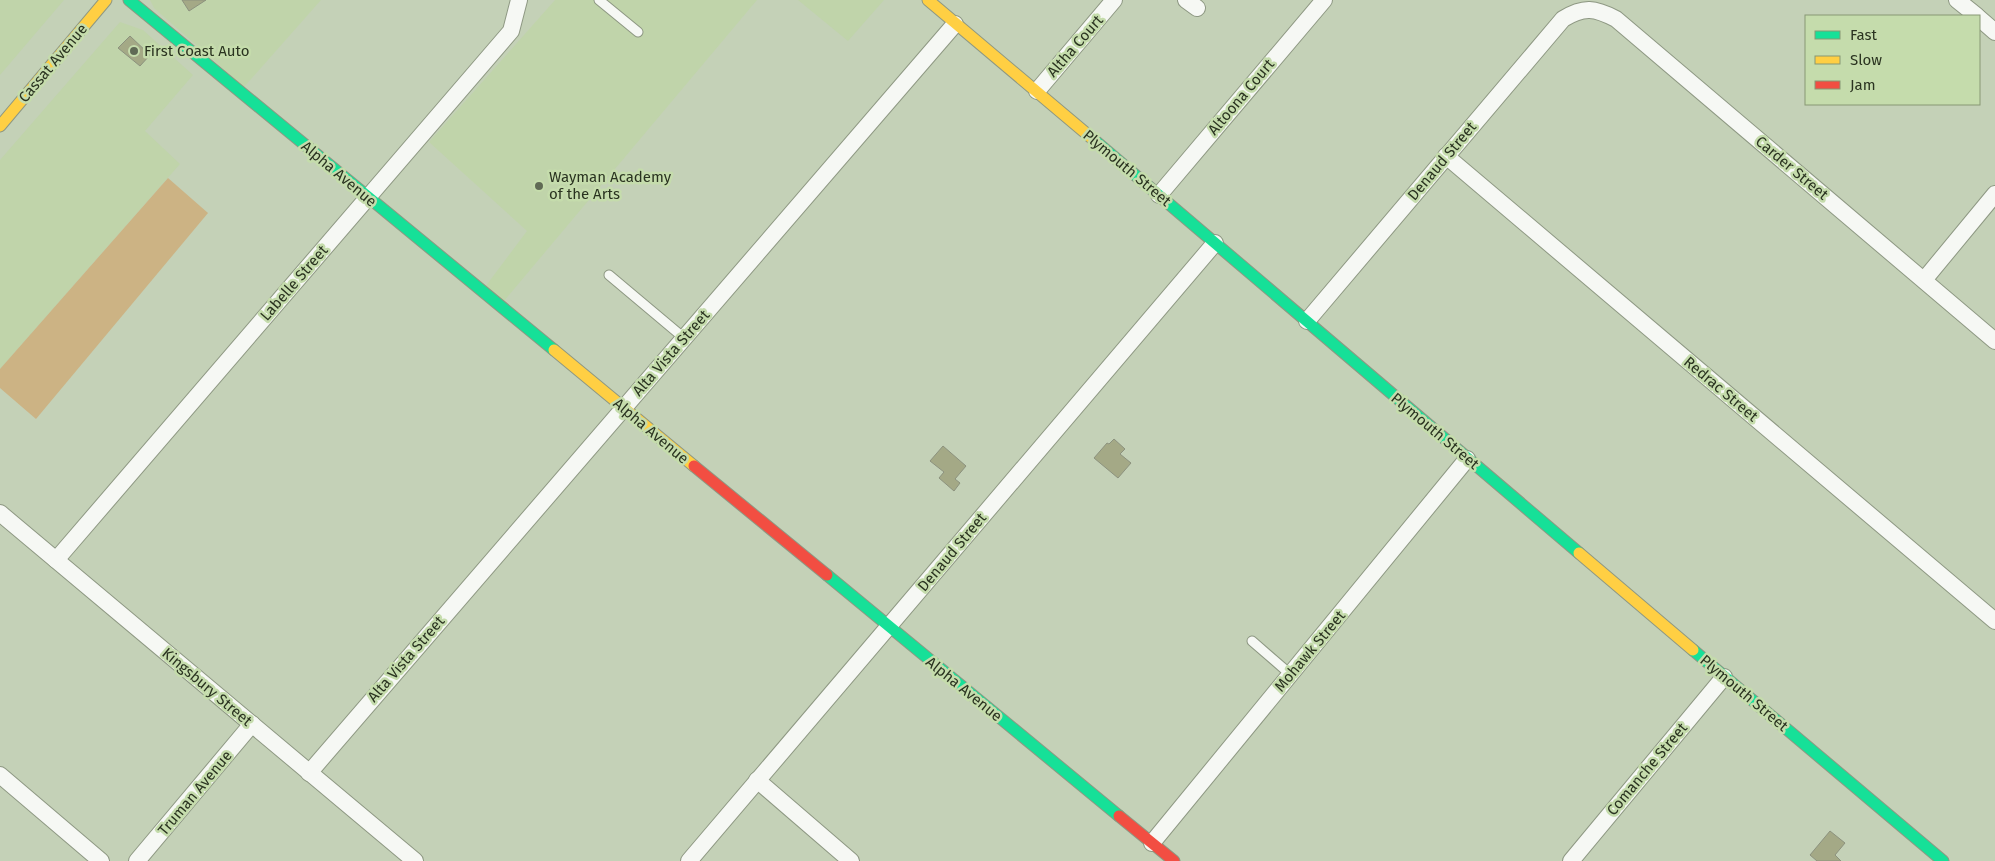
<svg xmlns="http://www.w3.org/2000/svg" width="1995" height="861" font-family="'Fira Sans',sans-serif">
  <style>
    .built { fill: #c0d4aa }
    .green { fill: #ccb384 }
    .building { fill: #a4a986; stroke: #8c927e }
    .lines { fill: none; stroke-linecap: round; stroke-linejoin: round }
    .lane-casing { stroke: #8e9883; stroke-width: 11 }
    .street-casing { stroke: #8e9883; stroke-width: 18 }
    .fast-casing { stroke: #8e9883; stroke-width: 13 }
    .slow-casing { stroke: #8e9883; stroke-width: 13 }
    .jam-casing { stroke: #8e9883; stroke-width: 13 }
    .lane { stroke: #f6f8f4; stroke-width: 9 }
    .street { stroke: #f6f8f4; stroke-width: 16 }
    .fast { stroke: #16e098; stroke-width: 11 }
    .slow { stroke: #ffcf43; stroke-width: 11 }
    .jam { stroke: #f24e42; stroke-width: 11 }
    .poi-dot { fill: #606a55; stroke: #c5dcac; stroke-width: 2 }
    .labels { text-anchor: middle; stroke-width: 5; stroke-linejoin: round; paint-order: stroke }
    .street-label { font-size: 15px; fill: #2a3320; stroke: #c5dcac }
    .poi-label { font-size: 15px; fill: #2a3320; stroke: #c5dcac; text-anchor: start }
  </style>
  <rect width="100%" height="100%" fill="#c4d1b7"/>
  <g class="built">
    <path d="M0,0H64L0,75Z"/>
    <path d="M150,0H321L244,87L154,8Z"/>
    <path d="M555,0H757L504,301L485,287L527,231L429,142Z"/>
    <path d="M798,0H884L848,41Z"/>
    <path d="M120,22L143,30L193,75L145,131L180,164L0,369V160Z"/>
  </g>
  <path class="green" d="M168,178L208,213L36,419L0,388V369Z"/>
  <g class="building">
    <path d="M182,0H206L189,11Z"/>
    <path d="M130,36L150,55L140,66L118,48Z"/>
    <path d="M1114,439L1125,449L1120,454L1131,463L1118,478L1094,458L1107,443L1109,444Z"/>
    <path d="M943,446L966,466L955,479L960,483L954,491L939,478L944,472L930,461Z"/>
    <path d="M1830,831L1845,843L1835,855L1841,861H1817L1810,855Z"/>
  </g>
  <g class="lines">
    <g class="lane-casing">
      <g id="lane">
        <path d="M599,0L638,32"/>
        <path d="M609,275L684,338"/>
        <path d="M1252,641L1290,674"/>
      </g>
    </g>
    <g class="street-casing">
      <g id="street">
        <path d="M1186,0L1197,8"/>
        <path d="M1957,0L1977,16"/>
        <path d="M1979,18L1995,32"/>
        <path d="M1037,91L1114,0"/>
        <path d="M1446,156L1995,621"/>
        <path d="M1159,195L1324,0"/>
        <path d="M1924,280L1995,194"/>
        <path d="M1307,321L1563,19C1584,6 1595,8 1616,19L1995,341"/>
        <path d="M0,513L415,861"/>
        <path d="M56,560L511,31L519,0"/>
        <path d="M309,773L955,24"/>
        <path d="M0,775L101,861"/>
        <path d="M757,780L851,861"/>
        <path d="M1152,843L1467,459"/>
        <path d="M137,861L252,724"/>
        <path d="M689,861L1215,243"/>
        <path d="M1571,861L1724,677"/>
      </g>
    </g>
    <g class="fast-casing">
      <g id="fast">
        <path d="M129,0L554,350"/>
        <path d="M1094,140L1579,553"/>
        <path d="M827,575L1119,816"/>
        <path d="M1693,650L1943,861"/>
      </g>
    </g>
    <g class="slow-casing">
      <g id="slow">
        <path d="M928,0L1094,140"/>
        <path d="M0,126L106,0"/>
        <path d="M554,350L694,466"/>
        <path d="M1579,553L1693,650"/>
      </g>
    </g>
    <g class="jam-casing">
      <g id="jam">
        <path d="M694,466L827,575"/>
        <path d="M1119,816L1174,861"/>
      </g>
    </g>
    <use href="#lane" class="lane"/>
    <use href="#street" class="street"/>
    <use href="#fast" class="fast"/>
    <use href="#slow" class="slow"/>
    <use href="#jam" class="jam"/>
  </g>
  <g class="poi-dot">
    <circle cx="134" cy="51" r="5"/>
    <circle cx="539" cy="186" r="5"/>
  </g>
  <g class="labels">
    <g class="street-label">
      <text transform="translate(1075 46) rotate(-49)" y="5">Altha Court</text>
      <text transform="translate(53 63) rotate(-50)" y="5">Cassat Avenue</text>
      <text transform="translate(1241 97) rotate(-50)" y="5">Altoona Court</text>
      <text transform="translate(1442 161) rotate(-50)" y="5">Denaud Street</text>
      <text transform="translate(1127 168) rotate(40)" y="5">Plymouth Street</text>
      <text transform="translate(1792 168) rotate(40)" y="5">Carder Street</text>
      <text transform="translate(339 174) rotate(40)" y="5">Alpha Avenue</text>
      <text transform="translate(294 283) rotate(-49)" y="5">Labelle Street</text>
      <text transform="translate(671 353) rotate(-49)" y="5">Alta Vista Street</text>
      <text transform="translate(1721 389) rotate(40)" y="5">Redrac Street</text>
      <text transform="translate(651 431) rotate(40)" y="5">Alpha Avenue</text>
      <text transform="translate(1435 431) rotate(40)" y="5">Plymouth Street</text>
      <text transform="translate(952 552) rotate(-50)" y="5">Denaud Street</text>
      <text transform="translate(1310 651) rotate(-50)" y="5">Mohawk Street</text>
      <text transform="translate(406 659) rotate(-49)" y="5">Alta Vista Street</text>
      <text transform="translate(207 687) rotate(40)" y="5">Kingsbury Street</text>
      <text transform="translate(964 689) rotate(39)" y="5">Alpha Avenue</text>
      <text transform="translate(1744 693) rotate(40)" y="5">Plymouth Street</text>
      <text transform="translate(1647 769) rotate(-50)" y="5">Comanche Street</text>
      <text transform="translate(195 793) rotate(-50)" y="5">Truman Avenue</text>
    </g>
    <g class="poi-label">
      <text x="144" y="56">First Coast Auto</text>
      <text x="549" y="182">Wayman Academy<tspan x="549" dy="17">of the Arts</tspan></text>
    </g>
  </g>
  <rect x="1805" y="15" width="175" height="90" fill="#c5dcac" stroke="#879874"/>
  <rect x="1815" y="31" width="25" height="8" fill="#16e098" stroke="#879874"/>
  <text x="1850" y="40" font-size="15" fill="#2a3320">Fast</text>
  <rect x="1815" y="56" width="25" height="8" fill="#ffcf43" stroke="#879874"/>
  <text x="1850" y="65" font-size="15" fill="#2a3320">Slow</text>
  <rect x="1815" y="81" width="25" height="8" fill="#f24e42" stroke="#879874"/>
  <text x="1850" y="90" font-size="15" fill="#2a3320">Jam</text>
</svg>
